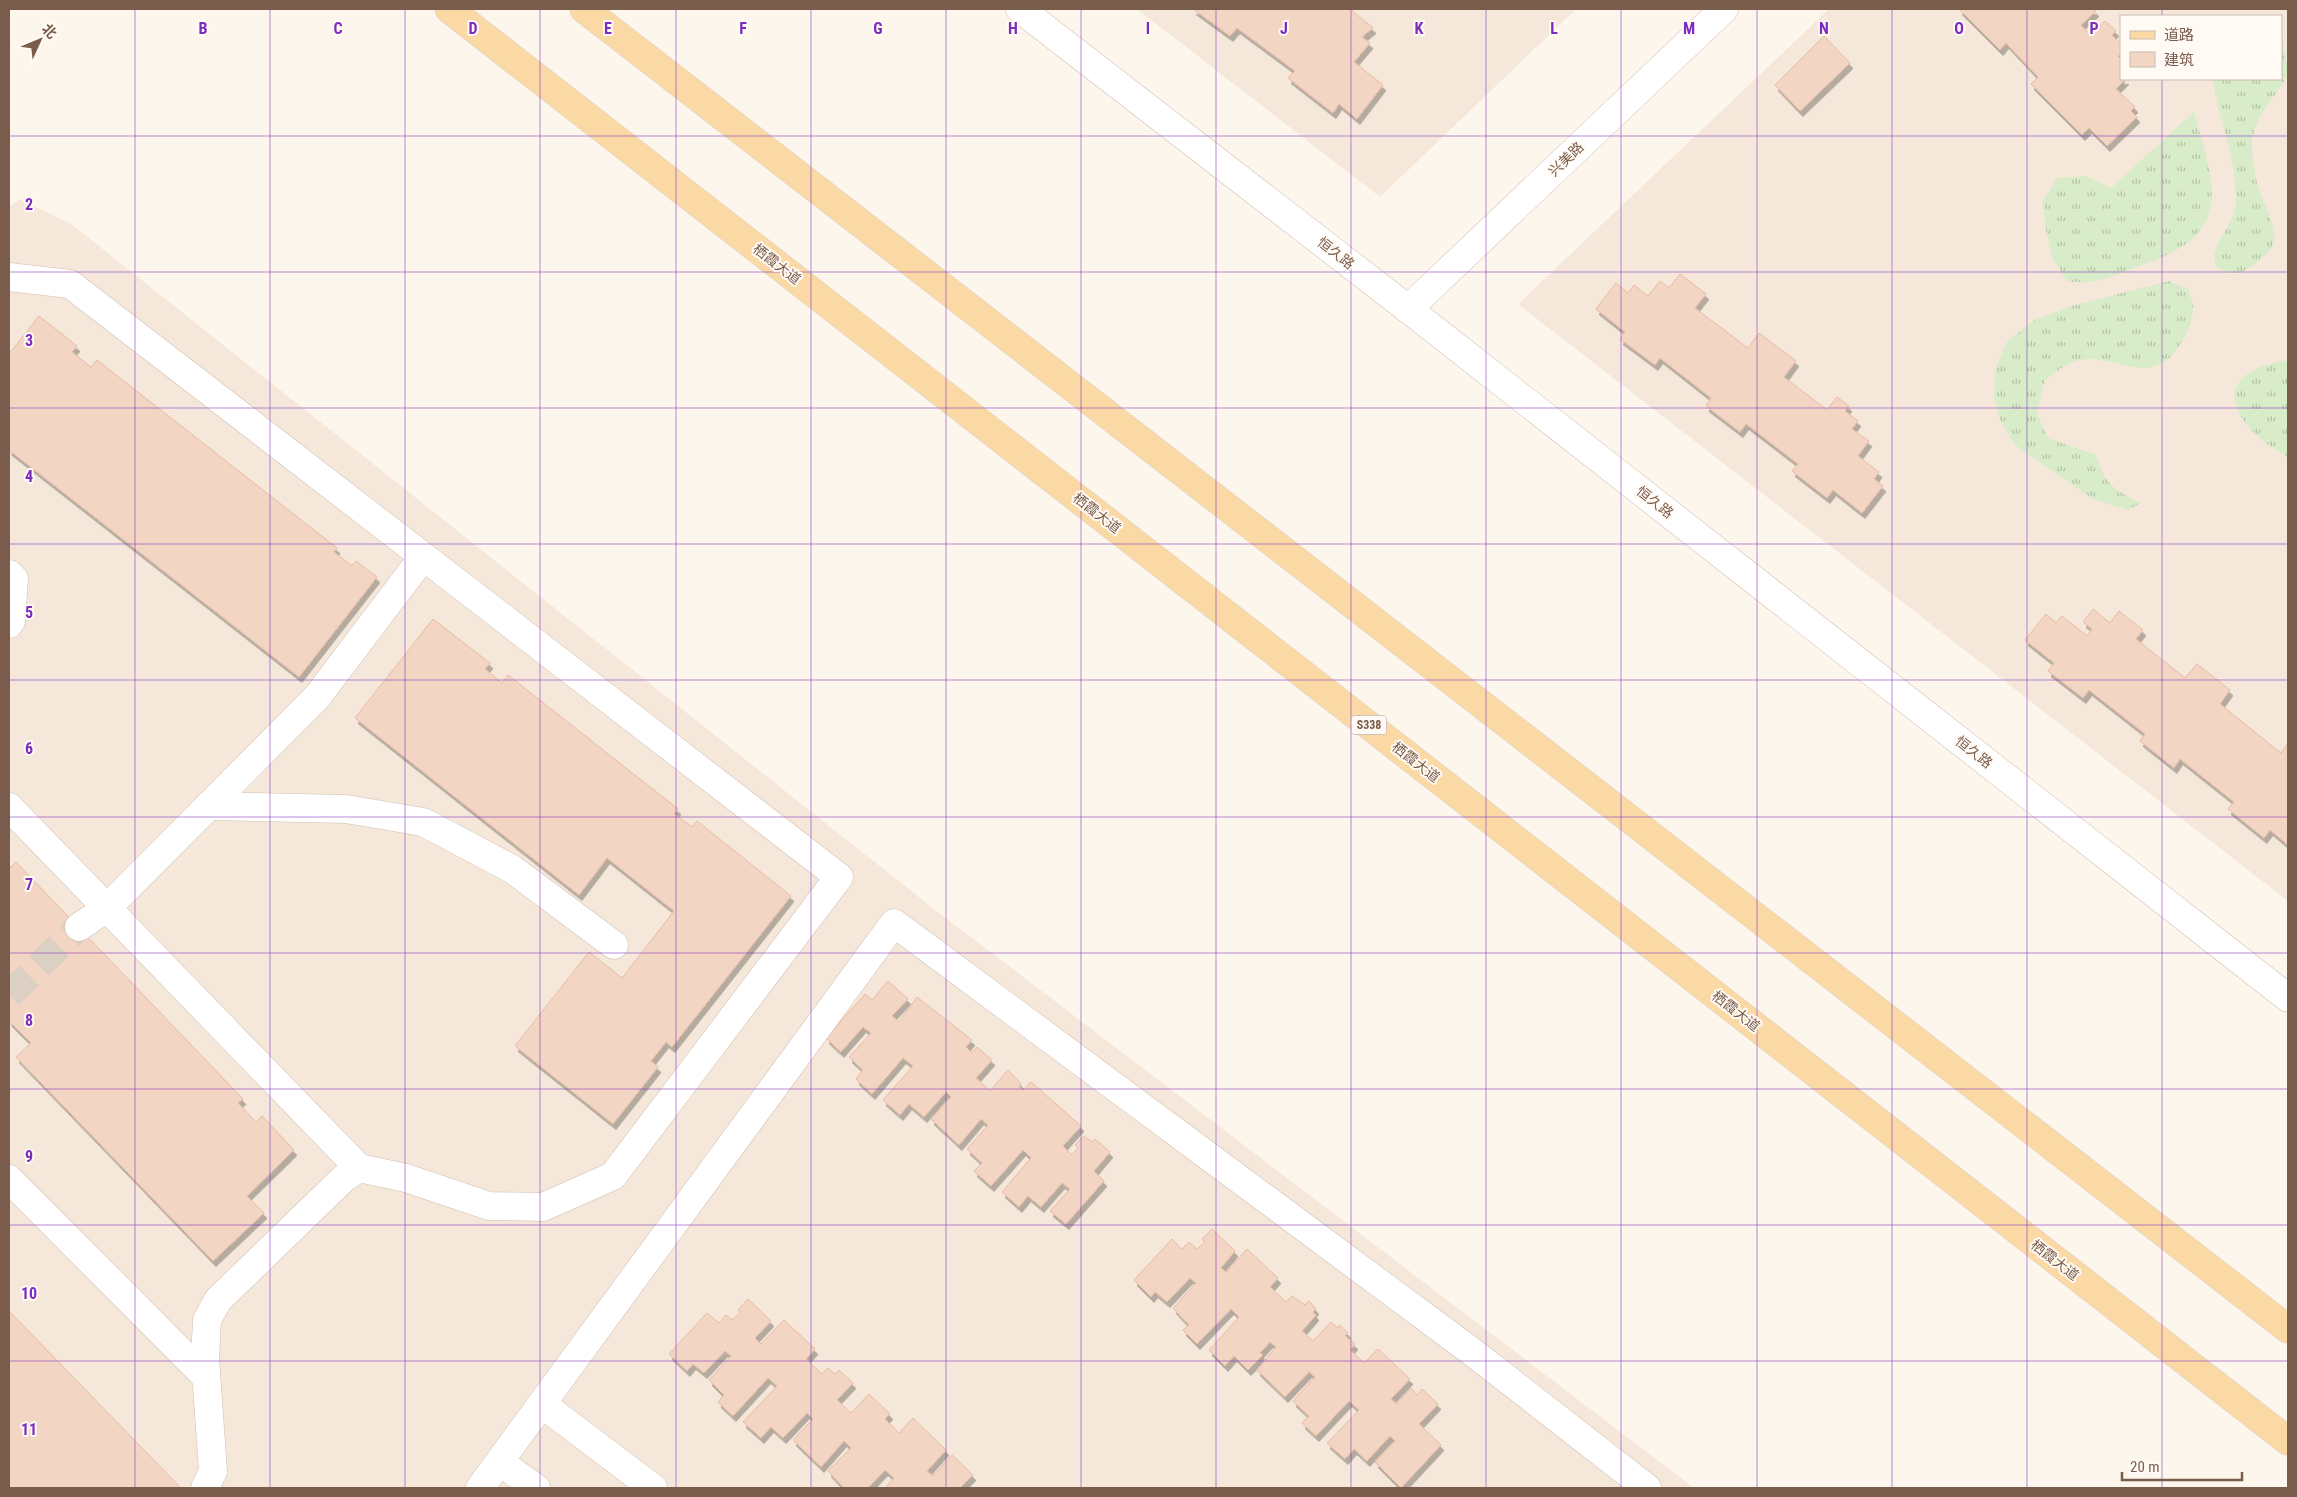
<svg xmlns="http://www.w3.org/2000/svg" width="2297" height="1497" font-family="'Roboto Condensed','Noto Sans SC',sans-serif">
  <style>
    .residential { fill: #f5e8da; fill-rule: evenodd }
    .grass { fill: url(#grass-tufts) }
    .building { fill: #f3d5c3; stroke: #e6bba3; filter: url(#shadow) }
    .lines { fill: none; stroke-linecap: round; stroke-linejoin: round }
    .minor-tunnel { stroke: #dcd0c4; stroke-width: 28; stroke-dasharray: 28 14; stroke-linecap: butt }
    .minor-casing { stroke: #d1beb0; stroke-width: 29 }
    .major-casing { stroke: #dad1cd; stroke-width: 29 }
    .minor { stroke: #fff; stroke-width: 28 }
    .major { stroke: #fbd9a5; stroke-width: 28 }
    .grid { fill: none; stroke: #7b2cbf; stroke-width: 1; stroke-opacity: 0.55 }
    .labels { text-anchor: middle; stroke-width: 4; stroke-linejoin: round; paint-order: stroke }
    .shield { fill: #fffaf3; stroke: #a28b7f; stroke-width: 1 }
    .shield-label { font-size: 12px; font-weight: bold; fill: #7a5c4d }
    .street-label { font-size: 14px; fill: #7a5c4d; stroke: #fffaf3 }
    .grid-label { font-size: 16px; text-anchor: middle; font-weight: bold; fill: #7b2cbf; stroke: #fffaf3; stroke-width: 4; stroke-linejoin: round; paint-order: stroke }
  </style>
  <defs>
    <pattern id="grass-tufts" width="24" height="20" patternUnits="userSpaceOnUse" patternTransform="scale(1.25)"><rect width="24" height="20" fill="#d8ecc9"/><path d="M3 7l-1-3M5 7V3M7 7l1-3M15 17l-1-3M17 17v-4M19 17l1-3" fill="none" stroke="#b4c2a5"/></pattern>
    <filter id="shadow"><feDropShadow dx="3" dy="5.5" stdDeviation="0" flood-color="#0004"/></filter>
  </defs>
  <rect width="100%" height="100%" fill="#fdf6ec"/>
  <g class="residential">
    <path d="M1137,9H1576L1380,197Z"/>
    <path d="M1829,9H2288V901L1518,304ZM2121,16H2281V79H2121Z"/>
    <path d="M20,199L71,224L930,906L1694,1488H9V207Z"/>
  </g>
  <g class="grass">
    <path d="M2281,37L2283,41L2288,74C2277,96 2255,115 2252,141C2251,155 2254,170 2257,183C2261,199 2282,234 2271,249C2266,255 2254,265 2247,269C2236,276 2225,274 2216,266C2215,261 2213,255 2215,251C2222,233 2236,219 2236,199C2236,157 2218,119 2213,79H2281Z"/>
    <path d="M2194,112C2215,189 2235,234 2142,265C2125,271 2108,279 2090,282C2083,283 2075,282 2067,281L2052,257L2045,226L2043,201L2057,178L2086,176L2111,188Z"/>
    <path d="M2169,281L2188,289C2190,294 2193,302 2193,307C2194,317 2188,332 2183,340C2150,397 2113,346 2070,363C2061,367 2053,375 2045,380L2037,413L2048,438L2096,455C2106,486 2113,488 2140,503L2128,510L2093,499L2015,445L2000,420L1994,398L1995,371L2006,343L2034,320L2071,306Z"/>
    <path d="M2288,360V457C2232,427 2203,373 2288,360Z"/>
  </g>
  <g class="building">
    <path d="M1193,9H1350L1373,28L1362,37L1370,43L1354,62L1383,85L1357,119L1339,104L1333,113L1288,78L1295,71L1237,28L1230,36Z"/>
    <path d="M1959,9H2094L2096,11L2081,25L2090,35L2105,21L2116,31L2112,35L2121,44V54L2118,56L2121,59V79H2126L2116,89L2135,107L2131,111L2137,117L2107,146L2089,128L2082,135L2031,84L2038,77L2006,43L2000,50Z"/>
    <path d="M1824,36L1850,63L1800,111L1775,85Z"/>
    <path d="M1680,274L1706,294L1695,308L1748,348L1759,333L1796,361L1784,377L1827,410L1837,397L1849,406L1845,411L1858,421L1852,429L1869,441L1858,456L1879,472L1874,479L1883,486L1862,513L1833,490L1827,498L1792,471L1798,464L1746,424L1740,432L1706,406L1711,398L1660,358L1655,365L1620,339L1625,332L1596,309L1616,283L1628,293L1634,285L1648,296L1660,281L1669,288Z"/>
    <path d="M39,316L77,346L72,352L91,367L97,360L337,548L334,552L352,566L356,561L377,577L299,677L9,450V354Z"/>
    <path d="M2093,609L2110,623L2119,611L2143,630L2136,639L2185,678L2197,664L2230,690L2220,704L2281,753L2288,743V845L2270,830L2264,838L2228,809L2234,802L2180,759L2174,768L2140,741L2145,734L2089,690L2083,698L2048,671L2054,663L2025,640L2046,614L2056,623L2062,616L2087,636L2092,629L2083,622Z"/>
    <path d="M433,619L490,663L485,669L502,683L508,675L678,809L674,814L692,827L697,821L791,896L672,1047L666,1042L651,1061L658,1067L613,1124L515,1046L589,952L622,978L674,911L607,858L579,895L355,718Z"/>
    <path d="M16,862L243,1099L238,1103L256,1122L262,1116L294,1150L247,1196L264,1213L213,1261L16,1057L31,1043L9,1021V865L11,867Z"/>
    <path d="M888,981L908,999L892,1016L899,1022L917,997L972,1040L966,1047L972,1053L977,1047L992,1060L976,1078L990,1091L1008,1070L1021,1084L1019,1087L1023,1090L1031,1082L1081,1126L1063,1146L1072,1155L1078,1148L1075,1145L1084,1136L1092,1142L1095,1139L1110,1152L1094,1171L1104,1181L1066,1224L1050,1211L1070,1189L1062,1183L1041,1207L1028,1196L1019,1207L1002,1192L1031,1158L1023,1150L991,1186L974,1171L982,1163L967,1149L988,1125L981,1119L959,1145L931,1119L951,1097L946,1092L924,1117L909,1104L900,1115L883,1100L913,1066L903,1058L872,1094L856,1079L863,1070L849,1057L871,1033L863,1027L841,1052L826,1038L865,994L872,1000Z"/>
    <path d="M1212,1229L1235,1251L1221,1268L1226,1272L1247,1249L1278,1278L1270,1287L1286,1302L1292,1296L1305,1305L1309,1301L1316,1309L1313,1312L1316,1315L1302,1331L1313,1341L1331,1322L1338,1328L1340,1325L1348,1333L1345,1336L1355,1344L1350,1350L1364,1363L1378,1349L1410,1379L1391,1399L1397,1404L1411,1388L1417,1395L1422,1389L1438,1404L1419,1424L1441,1445L1401,1488L1375,1462L1395,1441L1390,1436L1367,1461L1354,1449L1345,1459L1327,1443L1359,1410L1349,1401L1316,1436L1302,1423L1309,1416L1293,1401L1315,1377L1309,1372L1285,1397L1257,1370L1276,1347L1270,1342L1260,1353L1263,1355L1248,1370L1234,1356L1225,1366L1209,1350L1239,1317L1231,1309L1197,1344L1183,1330L1189,1325L1173,1308L1196,1283L1190,1278L1167,1302L1155,1292L1151,1297L1134,1280L1172,1239L1182,1249L1189,1242L1197,1249L1205,1242L1202,1239Z"/>
    <path d="M748,1299L771,1321L755,1338L761,1344L784,1320L815,1349L806,1359L822,1374L828,1368L835,1374L839,1370L853,1383L837,1400L851,1413L869,1394L890,1414L885,1419L899,1433L913,1418L946,1450L927,1471L933,1476L952,1455L973,1475L960,1488H885L894,1478L885,1470L868,1488H844L828,1471L851,1448L844,1441L821,1467L793,1440L813,1419L807,1413L783,1438L771,1427L761,1438L743,1422L777,1386L768,1378L733,1416L718,1402L724,1395L709,1380L731,1356L725,1351L704,1373L693,1364L687,1371L669,1354L707,1313L719,1323L726,1315L732,1320L741,1312L738,1310Z"/>
    <path d="M9,1311L180,1487L179,1488H9Z"/>
  </g>
  <g class="lines">
    <path class="minor-tunnel" d="M9,995L79,927"/>
    <g class="minor-casing">
      <g id="minor">
        <path d="M1020,9L1408,309L2288,998"/>
        <path d="M9,277L70,284L839,877L613,1176L543,1207L489,1206L406,1178L359,1168L344,1178L218,1300L207,1320L205,1358L213,1471L205,1488"/>
        <path d="M1408,309L1724,9"/>
        <path d="M9,574L14,579L11,621L9,624"/>
        <path d="M208,806L346,809L423,822L512,869L614,945"/>
        <path d="M9,807L359,1168"/>
        <path d="M79,927L107,908L317,697L423,557"/>
        <path d="M9,1179L206,1377"/>
        <path d="M542,1404L653,1488"/>
        <path d="M500,1462L536,1488"/>
        <path d="M480,1488L894,923L1471,1351L1647,1488"/>
      </g>
    </g>
    <g class="major-casing">
      <g id="major">
        <path d="M449,9L2288,1441"/>
        <path d="M584,9L2288,1329"/>
      </g>
    </g>
    <use href="#minor" class="minor"/>
    <use href="#major" class="major"/>
  </g>
  <path class="grid" d="M135,9V1488M270,9V1488M405,9V1488M540,9V1488M676,9V1488M811,9V1488M946,9V1488M1081,9V1488M1216,9V1488M1351,9V1488M1486,9V1488M1621,9V1488M1757,9V1488M1892,9V1488M2027,9V1488M2162,9V16M2162,79V1488M9,136H2288M9,272H2288M9,408H2288M9,544H2288M9,680H2288M9,817H2288M9,953H2288M9,1089H2288M9,1225H2288M9,1361H2288"/>
  <g class="labels">
    <rect class="shield" x="1351.5" y="715.5" width="35" height="19" rx="4"/>
    <g class="shield-label">
      <text x="1369" y="729">S338</text>
    </g>
    <g class="street-label">
      <text transform="translate(1566 159) rotate(-44)" y="5">兴美路</text>
      <text transform="translate(1336 253) rotate(38)" y="5">恒久路</text>
      <text transform="translate(777 264) rotate(38)" y="5">栖霞大道</text>
      <text transform="translate(1655 502) rotate(38)" y="5">恒久路</text>
      <text transform="translate(1097 513) rotate(38)" y="5">栖霞大道</text>
      <text transform="translate(1974 752) rotate(38)" y="5">恒久路</text>
      <text transform="translate(1416 762) rotate(38)" y="5">栖霞大道</text>
      <text transform="translate(1736 1011) rotate(38)" y="5">栖霞大道</text>
      <text transform="translate(2055 1260) rotate(38)" y="5">栖霞大道</text>
    </g>
  </g>
  <g class="grid-label">
    <text x="203" y="34">B</text>
    <text x="338" y="34">C</text>
    <text x="473" y="34">D</text>
    <text x="608" y="34">E</text>
    <text x="743" y="34">F</text>
    <text x="878" y="34">G</text>
    <text x="1013" y="34">H</text>
    <text x="1148" y="34">I</text>
    <text x="1284" y="34">J</text>
    <text x="1419" y="34">K</text>
    <text x="1554" y="34">L</text>
    <text x="1689" y="34">M</text>
    <text x="1824" y="34">N</text>
    <text x="1959" y="34">O</text>
    <text x="2094" y="34">P</text>
    <text x="29" y="210">2</text>
    <text x="29" y="346">3</text>
    <text x="29" y="482">4</text>
    <text x="29" y="618">5</text>
    <text x="29" y="754">6</text>
    <text x="29" y="890">7</text>
    <text x="29" y="1026">8</text>
    <text x="29" y="1162">9</text>
    <text x="29" y="1299">10</text>
    <text x="29" y="1435">11</text>
  </g>
  <rect width="2297" height="1497" fill="none" stroke="#7a5c4d" stroke-width="20"/>
  <rect x="2120" y="15" width="162" height="65" fill="#fffaf3" stroke="#cabbb1"/>
  <rect x="2130" y="31" width="25" height="8" fill="#fbd9a5" stroke="#cabbb1"/>
  <text x="2164" y="40" font-size="15" fill="#7a5c4d">道路</text>
  <rect x="2130" y="52" width="25" height="15" fill="#f3d5c3" stroke="#cabbb1"/>
  <text x="2164" y="65" font-size="15" fill="#7a5c4d">建筑</text>
  <g transform="translate(40 40) rotate(46)" stroke="#fffaf3" stroke-width="4" paint-order="stroke">
  <path d="M0-4L9 19L0 12L-9 19Z" fill="#7a5c4d"/>
  <text y="-8" font-size="14" font-weight="bold" text-anchor="middle" fill="#7a5c4d">北</text>
  </g>
  <path d="M2122 1472v8h120v-8" fill="none" stroke="#7a5c4d" stroke-width="2.5"/>
  <text x="2130" y="1472" font-size="15" fill="#7a5c4d" stroke="#fffaf3" stroke-width="4" paint-order="stroke">20 m</text>
</svg>
